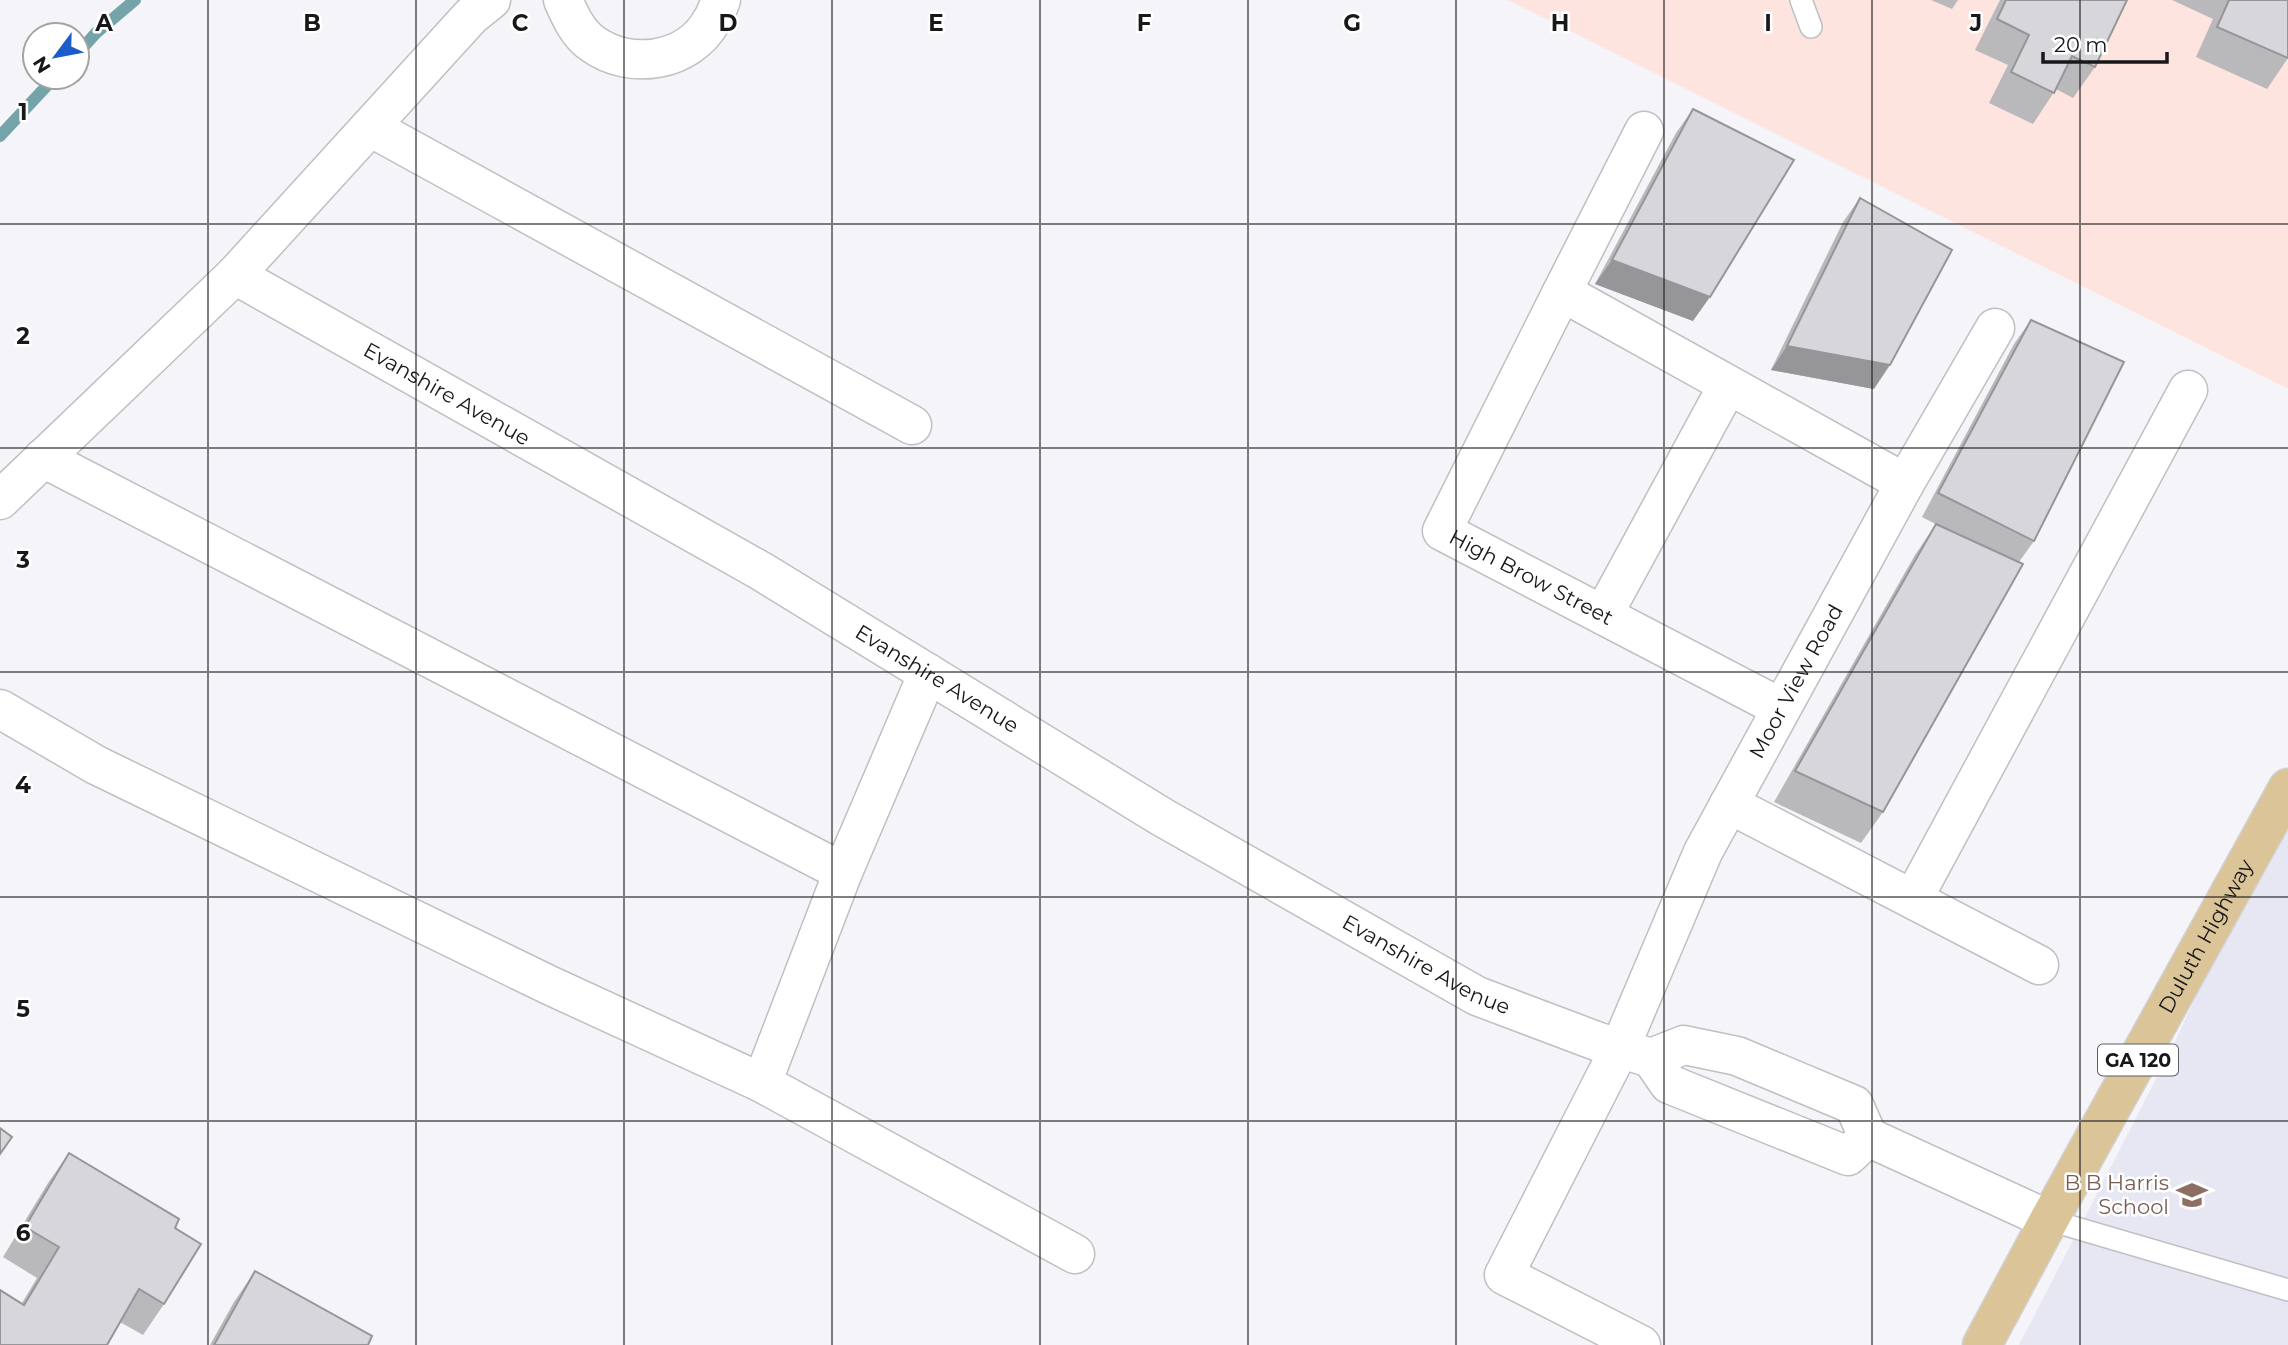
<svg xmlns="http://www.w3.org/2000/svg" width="2288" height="1345" font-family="Montserrat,sans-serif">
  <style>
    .commercial { fill: #fee4df }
    .built { fill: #e7e7f3 }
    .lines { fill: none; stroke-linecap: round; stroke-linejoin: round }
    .stream { stroke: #74a3a9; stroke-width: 12 }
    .lane-casing { stroke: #bfbfc4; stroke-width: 24 }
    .street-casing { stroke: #bfbfc4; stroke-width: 41 }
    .primary-casing { stroke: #d1d1d1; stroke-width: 41 }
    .lane { stroke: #fff; stroke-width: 21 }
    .street { stroke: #fff; stroke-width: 38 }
    .primary { stroke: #dbc498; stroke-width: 38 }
    .wall { fill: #b9b8bb }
    .shaded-wall { fill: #969699 }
    .building { fill: #d7d6da; stroke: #969699; stroke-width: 2 }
    .grid { fill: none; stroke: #18181a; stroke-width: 2; stroke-opacity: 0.55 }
    .labels { text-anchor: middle; stroke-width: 5; stroke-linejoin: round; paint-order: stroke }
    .shield { fill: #fff; stroke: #5d5d5f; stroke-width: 2 }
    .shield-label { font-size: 19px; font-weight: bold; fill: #18181a }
    .street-label { font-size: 21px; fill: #18181a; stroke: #fff }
    .education-label { font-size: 21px; fill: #785e54; stroke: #fff; text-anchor: end }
    .grid-label { font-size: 23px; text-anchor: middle; font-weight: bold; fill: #18181a; stroke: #fff; stroke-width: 5; stroke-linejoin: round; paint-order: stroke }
  </style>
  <rect width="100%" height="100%" fill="#f4f4f9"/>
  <path class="commercial" d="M1508,0H2288V389Z"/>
  <path class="built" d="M2288,797V1345H2019L2173,1046Z"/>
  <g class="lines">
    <g class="stream">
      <path d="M77,54L96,33L135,0"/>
      <path d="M0,136L55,77"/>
    </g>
    <g class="lane-casing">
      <g id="lane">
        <path d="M1801,0L1811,27"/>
        <path d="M2049,1220L2288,1290"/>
      </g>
    </g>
    <g class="street-casing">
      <g id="street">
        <path d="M563,0C570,16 578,34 593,44C631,71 689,62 712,20C716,14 718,7 721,0"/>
        <path d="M370,127L912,425"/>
        <path d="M1644,131L1562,292L1905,483"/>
        <path id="s1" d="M235,275L761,571L1162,817L1477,996L1599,1042L1651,1058"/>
        <path id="s2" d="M1562,292L1442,531L1781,708"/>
        <path d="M43,458L843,872"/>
        <path d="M0,500L235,275L471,16L491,0"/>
        <path d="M1603,615L1728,385"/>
        <path d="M928,673L843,872L762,1083L1075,1254"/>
        <path d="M0,709L96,765L549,985L762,1083"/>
        <path d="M1729,804L2039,965"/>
        <path d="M1913,899L2188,390"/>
        <path d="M1868,1137L1848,1156L1669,1084L1651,1058L1684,1045L1737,1056L1854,1105L1868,1137L2049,1220"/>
        <path id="s3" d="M1641,1345L1504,1275L1620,1048L1703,852L1905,483L1995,328"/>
      </g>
    </g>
    <g class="primary-casing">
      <g id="primary">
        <path id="s4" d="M1982,1345L2049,1220L2288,788"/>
      </g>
    </g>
    <use href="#lane" class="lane"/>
    <use href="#street" class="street"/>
    <use href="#primary" class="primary"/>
  </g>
  <g class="wall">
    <path d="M1931,0H1958L1952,9Z"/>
    <path d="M2000,0H2127L2095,67L2073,98L2056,89L2033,124L1989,103L2008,65L1975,50Z"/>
    <path d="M2172,0H2288V58L2267,89L2196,57L2213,19Z"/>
    <path d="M1693,109V321L1595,284L1676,133Z"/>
    <path d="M1860,198L1874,389L1771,370L1843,222Z"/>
    <path d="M2031,320L2034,541L2019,562L1883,812L1861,843L1774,802L1915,555L1936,524L1941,527L1922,517L2014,344Z"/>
    <path d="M69,1153L175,1228L164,1304L143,1335L120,1322L107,1345L22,1303L37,1278L3,1257L48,1183Z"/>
    <path d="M255,1271L368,1345H210L234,1302Z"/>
  </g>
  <g class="shaded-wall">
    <path d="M1612,260L1710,297L1693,321L1595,284Z"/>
    <path d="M1787,346L1890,365L1874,389L1771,370Z"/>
  </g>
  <g class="building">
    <path d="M2006,0H2127L2095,67L2072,56L2054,93L2011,72L2029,35L1997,19Z"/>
    <path d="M2229,0H2288V58L2217,27Z"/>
    <path d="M1693,109L1794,160L1710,297L1612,260Z"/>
    <path d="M1860,198L1952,250L1890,365L1787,346Z"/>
    <path d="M2031,320L2124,362L2034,541L1938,493Z"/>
    <path d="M1936,524L2023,564L1883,812L1795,771Z"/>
    <path d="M0,1128L12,1137L0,1154Z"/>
    <path d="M69,1153L179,1219L175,1228L201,1244L164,1304L139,1289L107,1345H0V1290L24,1305L59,1247L25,1227Z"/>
    <path d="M255,1271L372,1336L368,1345H214Z"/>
  </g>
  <path class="grid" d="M208,0V1345M416,0V1345M624,0V1345M832,0V1345M1040,0V1345M1248,0V1345M1456,0V1345M1664,0V1345M1872,0V1345M2080,0V1345M0,224H2288M0,448H2288M0,672H2288M0,897H2288M0,1121H2288"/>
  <defs>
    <g id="school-bare" transform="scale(2.415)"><path d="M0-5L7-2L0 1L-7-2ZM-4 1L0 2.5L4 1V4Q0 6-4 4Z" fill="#8d6e63" stroke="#fff" stroke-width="2.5" paint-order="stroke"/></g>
  </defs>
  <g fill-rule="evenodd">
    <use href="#school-bare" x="2192" y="1195"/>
  </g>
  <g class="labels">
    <rect class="shield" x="2098" y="1044.5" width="80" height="31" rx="5"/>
    <g class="shield-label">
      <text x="2138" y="1067">GA 120</text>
    </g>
    <g class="street-label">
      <text dy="7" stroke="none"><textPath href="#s1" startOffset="243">Evanshire Avenue</textPath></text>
      <text dy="7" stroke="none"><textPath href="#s2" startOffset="368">High Brow Street</textPath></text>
      <text dy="7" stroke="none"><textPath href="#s1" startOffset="810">Evanshire Avenue</textPath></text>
      <text dy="7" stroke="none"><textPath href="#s3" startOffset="816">Moor View Road</textPath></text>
      <text dy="7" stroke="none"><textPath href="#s4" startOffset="466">Duluth Highway</textPath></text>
      <text dy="7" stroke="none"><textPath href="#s1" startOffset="1377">Evanshire Avenue</textPath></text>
    </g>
    <g class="education-label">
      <text x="2169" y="1190">B B Harris<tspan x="2169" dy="24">School</tspan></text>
    </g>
  </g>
  <g class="grid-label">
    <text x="104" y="31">A</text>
    <text x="312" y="31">B</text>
    <text x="520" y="31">C</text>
    <text x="728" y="31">D</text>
    <text x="936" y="31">E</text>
    <text x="1144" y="31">F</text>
    <text x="1352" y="31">G</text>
    <text x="1560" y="31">H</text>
    <text x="1768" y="31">I</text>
    <text x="1976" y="31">J</text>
    <text x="23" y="120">1</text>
    <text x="23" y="344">2</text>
    <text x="23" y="568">3</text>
    <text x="23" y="793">4</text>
    <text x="23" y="1017">5</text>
    <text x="23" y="1241">6</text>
  </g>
  <g transform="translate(56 56) rotate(238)"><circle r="33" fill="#ffffff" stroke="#a3a3a3" stroke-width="2"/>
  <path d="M0-5L12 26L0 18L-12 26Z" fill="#1a5cc8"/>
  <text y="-10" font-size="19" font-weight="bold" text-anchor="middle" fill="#18181a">N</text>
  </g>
  <path d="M2043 52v10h124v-10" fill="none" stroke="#18181a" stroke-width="3.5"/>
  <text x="2054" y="52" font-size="21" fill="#18181a" stroke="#ffffff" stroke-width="5" paint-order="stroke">20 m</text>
</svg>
